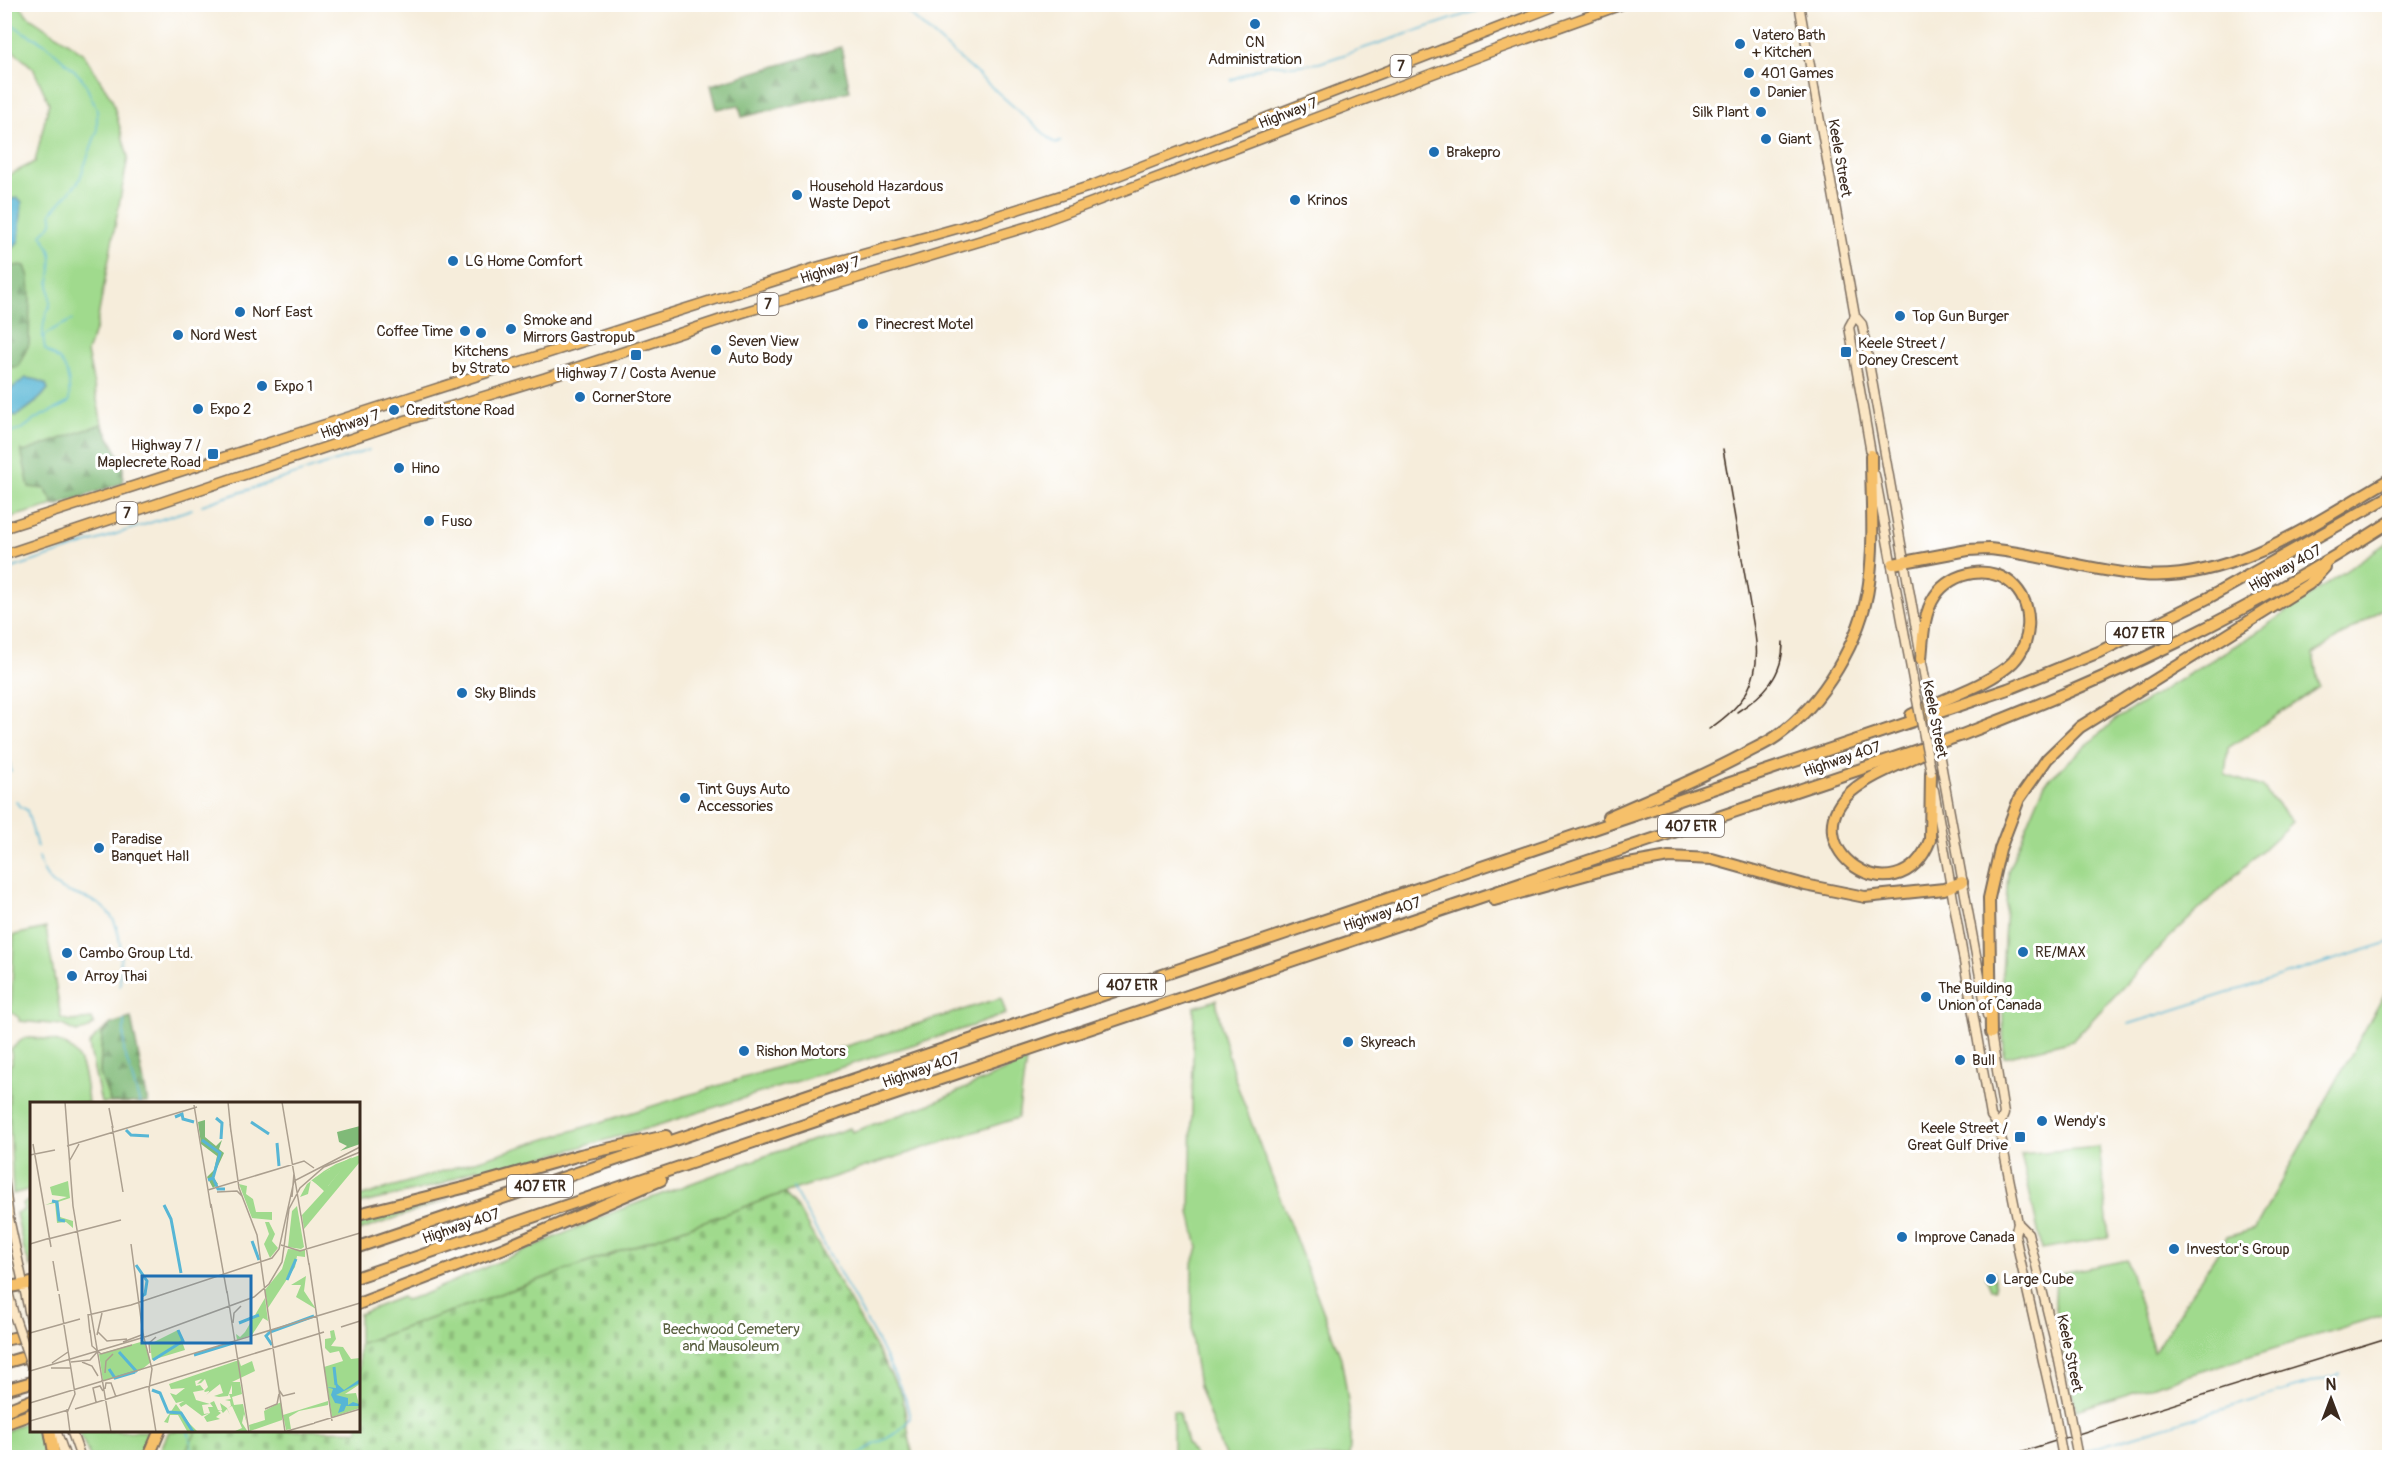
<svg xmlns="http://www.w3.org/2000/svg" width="2394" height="1462" font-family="Pangolin,sans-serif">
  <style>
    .grass { fill: #a0da8d; stroke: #6e8256; stroke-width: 1.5 }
    .forest { fill: url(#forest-firs); stroke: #5e724b; stroke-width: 1.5 }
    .cemetery { fill: url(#cemetery-stones); stroke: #6e8256; stroke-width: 1.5 }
    .water { fill: #57b6d5; stroke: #49707a; stroke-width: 1.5 }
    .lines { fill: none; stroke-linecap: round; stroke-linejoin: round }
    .stream { stroke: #57b6d5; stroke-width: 1.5 }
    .secondary-casing { stroke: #7c6e60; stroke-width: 11 }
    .primary-casing { stroke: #7c6e60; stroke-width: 12 }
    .motorway-casing { stroke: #7c6e60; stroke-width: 14 }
    .secondary { stroke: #fbe6c4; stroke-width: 8 }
    .primary { stroke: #f6c06b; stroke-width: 9 }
    .motorway { stroke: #f6c06b; stroke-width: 10 }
    .rail { stroke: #3b2a1e; stroke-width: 1.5 }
    .secondary-bridge-casing { stroke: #7c6e60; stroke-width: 11; stroke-linecap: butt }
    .secondary-bridge { stroke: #fbe6c4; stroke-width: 8 }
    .poi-dot { fill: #1f6fb2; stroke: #fff; stroke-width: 2 }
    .labels { text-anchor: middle; stroke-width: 6; stroke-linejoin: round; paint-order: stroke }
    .shield { fill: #fff; stroke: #766a62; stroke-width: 1.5 }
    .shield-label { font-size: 14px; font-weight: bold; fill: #3b2a1e }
    .poi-label { font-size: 15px; fill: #3b2a1e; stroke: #fff; text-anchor: start }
    .street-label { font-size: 15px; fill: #3b2a1e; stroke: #fff }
    .park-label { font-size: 15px; fill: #595f3f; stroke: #fff }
    .inset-river { fill: none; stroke: #57b6d5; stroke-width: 3 }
    .inset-road { fill: none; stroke: #ab9f8f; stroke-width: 1.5 }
    .view { fill: #1f6fb2; fill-opacity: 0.15; stroke: #1f6fb2; stroke-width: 3 }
    .inset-edge { fill: none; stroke: #3b2a1e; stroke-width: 3 }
  </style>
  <defs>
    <pattern id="forest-firs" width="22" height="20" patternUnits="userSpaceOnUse" patternTransform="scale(1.5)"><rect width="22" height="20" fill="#80ba78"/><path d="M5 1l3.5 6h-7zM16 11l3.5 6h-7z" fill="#6a9762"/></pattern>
    <pattern id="cemetery-stones" width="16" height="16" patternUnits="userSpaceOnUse" patternTransform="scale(1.5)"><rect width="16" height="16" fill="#a0da8d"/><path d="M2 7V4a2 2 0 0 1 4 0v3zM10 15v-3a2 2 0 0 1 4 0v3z" fill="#8bbb79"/></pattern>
  </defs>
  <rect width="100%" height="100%" fill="#fff"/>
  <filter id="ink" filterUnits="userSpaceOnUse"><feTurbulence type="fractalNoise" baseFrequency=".0167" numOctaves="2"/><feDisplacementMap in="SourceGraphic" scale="12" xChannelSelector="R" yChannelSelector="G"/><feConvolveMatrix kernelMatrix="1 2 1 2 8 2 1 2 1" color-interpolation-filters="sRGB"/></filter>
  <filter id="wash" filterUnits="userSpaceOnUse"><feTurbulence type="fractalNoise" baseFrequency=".008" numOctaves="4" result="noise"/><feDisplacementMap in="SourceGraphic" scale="24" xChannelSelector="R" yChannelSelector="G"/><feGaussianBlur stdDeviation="1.35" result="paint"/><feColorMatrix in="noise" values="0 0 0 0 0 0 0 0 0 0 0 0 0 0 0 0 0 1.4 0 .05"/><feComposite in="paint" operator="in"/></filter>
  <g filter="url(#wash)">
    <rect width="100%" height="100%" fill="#f6eddb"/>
    <g class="grass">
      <path d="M19,4L27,15L83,53L112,99L128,157L96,328L87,352L102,424L119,456L86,496L5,519V177L35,162L49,103L33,68L5,44V5Z"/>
      <path d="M2389,541V605L2313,654L2319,687L2228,748L2225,775L2262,787L2292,822L2169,938L2073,1040L2004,1057L2002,976L2008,871L2045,783L2116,719L2254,634Z"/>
      <path d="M46,928L61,1018L70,1021L92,1019L94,1024L86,1030L76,1032L62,1025L19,1021V1018L11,1012L14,935Z"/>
      <path d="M2389,986V1313L2076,1410L2055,1303L2056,1274L2127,1260L2154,1352L2227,1237L2255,1229Z"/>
      <path d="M1001,998L1006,1014L972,1026L649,1128L484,1174L477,1168L439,1185L359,1204V1197Z"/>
      <path d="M1216,1000L1223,1036L1237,1085L1341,1358C1347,1391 1353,1424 1349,1457H1226L1221,1448L1199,1386L1192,1343V1266L1198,1248L1190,1212L1194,1007Z"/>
      <path d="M111,1024L102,1034L100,1074L111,1103H101L89,1045L96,1036Z"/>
      <path d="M24,1038C77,1038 83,1054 88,1103L32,1104L31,1189L13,1194L9,1105L10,1064H12L11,1049Z"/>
      <path d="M1026,1061L1018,1118L784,1193L359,1344V1314L402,1297L405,1300L422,1295L616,1211L768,1155L850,1128L852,1132L933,1103Z"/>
      <path d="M2099,1147L2109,1237L2042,1249L2021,1154Z"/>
      <path d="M450,1199L359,1231V1223Z"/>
      <path d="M31,1200V1268L24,1250L16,1213L24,1210L22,1204Z"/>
      <path d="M1990,1271L1994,1272L1996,1289H1991L1986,1277Z"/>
      <path d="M1173,1411L1179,1412L1187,1443L1196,1457H1173Z"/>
      <path d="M31,1419L32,1430L43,1431L49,1457L5,1458V1432Z"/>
      <path d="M79,1431H153L140,1458L90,1457Z"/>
      <path d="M169,1431H264L243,1457L157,1458Z"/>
    </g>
    <g class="forest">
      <path d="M841,47L850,91L742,117L739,105L717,109L711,85Z"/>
      <path d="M20,265L25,266L29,277L30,298L29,344L18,367H5V268Z"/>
      <path d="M102,424L123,464V483L55,506L45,489L29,487L21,450L24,452Z"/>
      <path d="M131,1018L148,1103H111L100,1074L102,1034L111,1024Z"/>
    </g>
    <path class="cemetery" d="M784,1193L797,1207L902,1395L913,1457H182L197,1431L358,1430L359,1344Z"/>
    <g class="water">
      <path d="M18,198L22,202L19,241L5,256V200Z"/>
      <path d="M26,378L38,380L46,384L48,389C40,400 28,409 16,416L5,413C4,391 9,390 26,378Z"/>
    </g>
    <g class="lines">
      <g class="stream">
        <path d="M898,4L1056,144L1061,141"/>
        <path d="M4,18L23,32L44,43L75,71L84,81L97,110V131L79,181L51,213C55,227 49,225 41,235C57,254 51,264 49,286C49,292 51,299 50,305C49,310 46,313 45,318C42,328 43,339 45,349C49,354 56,356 60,361C69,371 70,389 69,402C58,409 45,413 34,420C25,427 17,435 4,431"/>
        <path d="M1231,80L1268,64L1292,66L1319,63L1497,4"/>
        <path d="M43,337L52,330L72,320"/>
        <path d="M202,505L369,450"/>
        <path d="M4,571L192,509"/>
        <path d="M5,731L11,772"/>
        <path d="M16,801L19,806L27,810L37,847"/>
        <path d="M39,857C48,904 90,886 111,916C124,935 120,964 120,986"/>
        <path d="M124,1020V1051L140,1104"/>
        <path d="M2129,1024L2390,942"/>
        <path d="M793,1188L880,1346L905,1397L910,1418C893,1442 875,1439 855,1458"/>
        <path d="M188,1430L194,1458"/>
        <path d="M2081,1452L2340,1374"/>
      </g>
    </g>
  </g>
  <g filter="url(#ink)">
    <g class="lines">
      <g class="secondary-casing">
        <g id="secondary">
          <path d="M1799,4L1855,316L1862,324L1926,685"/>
          <path d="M1855,316L1849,327L1872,459"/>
          <path d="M1875,475L1914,685"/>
          <path d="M1942,769L1987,1015"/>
          <path d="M1934,790L1991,1116L1999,1127L2018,1223L2015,1235L2022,1268L2054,1409"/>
          <path d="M4,982V997"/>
          <path d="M1990,1027L2004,1114L1999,1127"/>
          <path d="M4,1179L9,1218L32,1325"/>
          <path d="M2018,1223L2028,1233L2056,1346L2068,1406"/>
          <path d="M4,1276L14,1315"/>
          <path d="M56,1430L66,1458"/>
          <path d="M71,1430L81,1458"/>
        </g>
      </g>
      <g class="primary-casing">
        <g id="primary">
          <path d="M4,528L650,320L818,267L962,227L1091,186L1560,4"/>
          <path d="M4,555L407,420L545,378L741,313L1030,226L1495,50L1623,4"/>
        </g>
      </g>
      <g class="motorway-casing">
        <g id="motorway">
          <path d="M1893,564L1968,550L1989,549C2040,554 2090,571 2142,575C2232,582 2316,522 2390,479"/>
          <path d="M1911,715C1940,700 1991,684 2013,662C2032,642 2034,608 2015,587C1993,563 1951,571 1935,596C1923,614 1923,638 1921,659"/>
          <path d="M1925,752C1902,764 1872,774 1852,791C1789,845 1898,923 1930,840L1931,772"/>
          <path d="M1608,817C1653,797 1698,779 1741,756C1753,749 1766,744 1777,736C1823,704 1862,639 1869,583C1875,541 1871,497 1871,455"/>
          <path d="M1494,900L1617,866L1669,857L1712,859L1805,885L1865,897L1944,889L1962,882"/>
          <path d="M1991,1033L1989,898L2000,849L2019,799L2047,759L2080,727L2309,584L2325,567"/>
          <path d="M358,1214L467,1187L580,1155L666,1136"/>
          <path d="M358,1247L2008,689L2099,652L2208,598L2390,496"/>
          <path d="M358,1277L623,1186L1962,735C2115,677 2251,611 2390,522"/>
          <path d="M4,1288L32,1283"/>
          <path d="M358,1304L504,1248L661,1180"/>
          <path d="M4,1340L32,1334"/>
          <path d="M4,1363L32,1355"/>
          <path d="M4,1390L32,1382"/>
          <path d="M4,1411L32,1400"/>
          <path d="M4,1424L32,1414"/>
          <path d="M50,1430L55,1458"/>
          <path d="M148,1458L160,1430"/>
        </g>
      </g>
      <use href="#secondary" class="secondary"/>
      <use href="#primary" class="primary"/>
      <use href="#motorway" class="motorway"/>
      <g class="rail">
        <path d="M1737,712C1764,695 1783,676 1783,642"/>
        <path d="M1709,729C1745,705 1762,679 1755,634L1723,449"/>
        <path d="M2001,1458L2390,1337"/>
      </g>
      <g class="secondary-bridge-casing">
        <g id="secondary-bridge">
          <path d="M1914,685L1931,772"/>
          <path d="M1926,685L1942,769"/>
          <path d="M14,1315L32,1368"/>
          <path d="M2068,1406L2078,1458"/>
          <path d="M2054,1409L2063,1458"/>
        </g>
      </g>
      <use href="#secondary-bridge" class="secondary-bridge"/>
    </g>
  </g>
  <g class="poi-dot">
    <circle cx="1255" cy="24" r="6"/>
    <circle cx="1740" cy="44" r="6"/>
    <circle cx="1749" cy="73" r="6"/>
    <circle cx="1755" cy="92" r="6"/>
    <circle cx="1761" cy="112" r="6"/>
    <circle cx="1766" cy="139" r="6"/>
    <circle cx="1434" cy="152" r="6"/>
    <circle cx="797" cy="195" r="6"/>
    <circle cx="1295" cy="200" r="6"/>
    <circle cx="453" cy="261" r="6"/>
    <circle cx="240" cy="312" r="6"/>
    <circle cx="1900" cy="316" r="6"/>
    <circle cx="863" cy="324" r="6"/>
    <circle cx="511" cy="329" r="6"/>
    <circle cx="465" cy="331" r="6"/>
    <circle cx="481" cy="333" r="6"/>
    <circle cx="178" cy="335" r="6"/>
    <circle cx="716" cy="350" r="6"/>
    <rect x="1840" y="346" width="12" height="12" rx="3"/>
    <rect x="630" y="349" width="12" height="12" rx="3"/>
    <circle cx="262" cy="386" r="6"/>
    <circle cx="580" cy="397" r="6"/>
    <circle cx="198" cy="409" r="6"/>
    <circle cx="394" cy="410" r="6"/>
    <rect x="207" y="448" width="12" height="12" rx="3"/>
    <circle cx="399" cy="468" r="6"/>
    <circle cx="429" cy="521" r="6"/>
    <circle cx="462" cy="693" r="6"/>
    <circle cx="685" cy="798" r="6"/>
    <circle cx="99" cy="848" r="6"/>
    <circle cx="2023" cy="952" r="6"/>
    <circle cx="67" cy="953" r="6"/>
    <circle cx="72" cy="976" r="6"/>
    <circle cx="1926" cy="997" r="6"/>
    <circle cx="1348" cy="1042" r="6"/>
    <circle cx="744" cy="1051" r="6"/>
    <circle cx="1960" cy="1060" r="6"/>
    <circle cx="2042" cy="1121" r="6"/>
    <rect x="2014" y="1131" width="12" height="12" rx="3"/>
    <circle cx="1902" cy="1237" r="6"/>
    <circle cx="2174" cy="1249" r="6"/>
    <circle cx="1991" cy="1279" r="6"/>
  </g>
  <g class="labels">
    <g class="shield">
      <rect x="1390.5" y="55" width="21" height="22" rx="4.5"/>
      <rect x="757.5" y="293" width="21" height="22" rx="4.5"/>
      <rect x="116.5" y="502" width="21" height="22" rx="4.5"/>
      <rect x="2106" y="622" width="66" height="22" rx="4.5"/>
      <rect x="1658" y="815" width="66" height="22" rx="4.5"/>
      <rect x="1099" y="974" width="66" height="22" rx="4.5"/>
      <rect x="507" y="1175" width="66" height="22" rx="4.5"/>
    </g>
    <g class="shield-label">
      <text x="1401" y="71">7</text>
      <text x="768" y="309">7</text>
      <text x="127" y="518">7</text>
      <text x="2139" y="638">407 ETR</text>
      <text x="1691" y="831">407 ETR</text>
      <text x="1132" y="990">407 ETR</text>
      <text x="540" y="1191">407 ETR</text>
    </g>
    <g class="poi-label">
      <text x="1752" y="40">Vatero Bath<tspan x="1752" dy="17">+ Kitchen</tspan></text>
      <text x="1255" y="47" text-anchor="middle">CN<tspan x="1255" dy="17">Administration</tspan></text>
      <text x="1761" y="78">401 Games</text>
      <text x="1767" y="97">Danier</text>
      <text x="1749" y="117" text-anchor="end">Silk Plant</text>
      <text x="1778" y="144">Giant</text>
      <text x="1446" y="157">Brakepro</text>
      <text x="809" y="191">Household Hazardous<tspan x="809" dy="17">Waste Depot</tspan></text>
      <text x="1307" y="205">Krinos</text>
      <text x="465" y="266">LG Home Comfort</text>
      <text x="252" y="317">Norf East</text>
      <text x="1912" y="321">Top Gun Burger</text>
      <text x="523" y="325">Smoke and<tspan x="523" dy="17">Mirrors Gastropub</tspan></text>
      <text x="875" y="329">Pinecrest Motel</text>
      <text x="453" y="336" text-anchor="end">Coffee Time</text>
      <text x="190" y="340">Nord West</text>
      <text x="728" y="346">Seven View<tspan x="728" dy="17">Auto Body</tspan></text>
      <text x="1858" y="348">Keele Street /<tspan x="1858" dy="17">Doney Crescent</tspan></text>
      <text x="481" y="356" text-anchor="middle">Kitchens<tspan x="481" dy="17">by Strato</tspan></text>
      <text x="636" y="378" text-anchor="middle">Highway 7 / Costa Avenue</text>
      <text x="274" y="391">Expo 1</text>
      <text x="592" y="402">CornerStore</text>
      <text x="210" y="414">Expo 2</text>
      <text x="406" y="415">Creditstone Road</text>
      <text x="201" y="450" text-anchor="end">Highway 7 /<tspan x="201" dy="17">Maplecrete Road</tspan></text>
      <text x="411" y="473">Hino</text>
      <text x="441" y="526">Fuso</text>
      <text x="474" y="698">Sky Blinds</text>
      <text x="697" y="794">Tint Guys Auto<tspan x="697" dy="17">Accessories</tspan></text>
      <text x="111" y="844">Paradise<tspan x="111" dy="17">Banquet Hall</tspan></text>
      <text x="2035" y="957">RE/MAX</text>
      <text x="79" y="958">Cambo Group Ltd.</text>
      <text x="84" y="981">Arroy Thai</text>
      <text x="1938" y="993">The Building<tspan x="1938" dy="17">Union of Canada</tspan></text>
      <text x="1360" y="1047">Skyreach</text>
      <text x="756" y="1056">Rishon Motors</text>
      <text x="1972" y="1065">Bull</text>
      <text x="2054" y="1126">Wendy's</text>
      <text x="2008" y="1133" text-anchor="end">Keele Street /<tspan x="2008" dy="17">Great Gulf Drive</tspan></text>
      <text x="1914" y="1242">Improve Canada</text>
      <text x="2186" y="1254">Investor's Group</text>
      <text x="2003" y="1284">Large Cube</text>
    </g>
    <g class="street-label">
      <text transform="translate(1288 113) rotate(-21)" y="5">Highway 7</text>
      <text transform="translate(1840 158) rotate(80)" y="5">Keele Street</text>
      <text transform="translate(830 270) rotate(-17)" y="5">Highway 7</text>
      <text transform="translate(350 424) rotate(-19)" y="5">Highway 7</text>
      <text transform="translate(2285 568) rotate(-29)" y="5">Highway 407</text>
      <text transform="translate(1935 719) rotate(79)" y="5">Keele Street</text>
      <text transform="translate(1842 759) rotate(-19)" y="5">Highway 407</text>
      <text transform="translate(1382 914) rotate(-18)" y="5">Highway 407</text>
      <text transform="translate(921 1070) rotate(-19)" y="5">Highway 407</text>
      <text transform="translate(461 1226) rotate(-19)" y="5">Highway 407</text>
      <text transform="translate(2070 1353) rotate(78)" y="5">Keele Street</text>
    </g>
    <g class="park-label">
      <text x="731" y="1334">Beechwood Cemetery<tspan x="731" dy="17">and Mausoleum</tspan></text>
    </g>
  </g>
  <g transform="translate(30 1102)">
    <rect width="330" height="330" fill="#f6eddb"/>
    <path d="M330,53L329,61L274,127L272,113L294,89L292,82L298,84L310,69L305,65L303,74L300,67L294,71L299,72L297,75H288V83L281,78L278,92L270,95L277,82L294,69L306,62ZM38,79L40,96L28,100L29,109L30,115L43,119V126L36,120L27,121L25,101L15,103L37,95L22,93L20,85ZM267,104L274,145L271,147L258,145L262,109ZM258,147L275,148V155L267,154L265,165L238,206L235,188L252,167ZM235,196L238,219L233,216L222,233L207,238L206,232L210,235L215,230ZM114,239L121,260L111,268L73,279L69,252ZM209,258L211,264L222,259L225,269L202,280H210L212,292L202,295L204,303L213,302L217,322L214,312L212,321L218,330H203L212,326L202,304L198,306L201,304L200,299L195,298L201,297L199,292H202V283L198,294L189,295L184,294L193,291L190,282L176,293L179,290V289L175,290L174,289L178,285L175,277L171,281L167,282L172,277L165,279L166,284L170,283L174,288L163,290L166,298L180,302L172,303L174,312L180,311L178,305H183L180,301L184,299L188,308H192L190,301L197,306L200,313L197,307L193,311L191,308L188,309L191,311L186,315L190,317L177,320L174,315L180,311L172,314L156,302L151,305L149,302L154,299L146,301L140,291L146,293L155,286L141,287L139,282ZM298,299V303L269,309L259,315L261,327L256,328L253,313L252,318L220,329L219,323L235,318L234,309L251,300L253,313Z" fill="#a0da8d"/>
    <path d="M175,18V35L186,44L192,38L189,47L194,51L183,75L188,82L183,86L177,75L184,68L187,54L171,42L168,20ZM330,24V42L310,49L317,44L309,40L307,30Z" fill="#80ba78"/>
    <path d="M148,228L155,248L122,258L120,242Z" fill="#a0da8d"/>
    <path d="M322,55L294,89L282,78L286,75ZM209,82L217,84L216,92L223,97L226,110H242V118L222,116ZM235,120H239L245,132L242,139L248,146L240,156L234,142L239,132ZM276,174L274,189L286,207L266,195L271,183H261ZM304,228L306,237L301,244L313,245L321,257L330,256V282L315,292L326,291L330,306L302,315L294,265L313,259L309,249L300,251L295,246V237L301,236L300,229ZM146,302L159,321L168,330L157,329L148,313H140L138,321L134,320Z" fill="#a0da8d"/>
    <path d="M330,277V281L306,293L318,296V303L323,300L329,302L330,304H316L314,309L308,311L311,302L305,301L301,293L303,287L297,285L306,286L305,280L314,288Z" fill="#57b6d5"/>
    <path class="inset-river" d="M145,15L152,12L153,17L164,20M186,16L192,21L191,37M221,20L239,32M96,28L101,33L119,34M172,38L190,51L183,76L178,78M247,41L249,64M183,76L188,87H195M22,99L27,100L29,118L35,119M134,103L141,117L151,171M222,139L229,158M106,163L117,179L115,192L112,194M257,178L266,157M209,221L229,213M242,243L236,234L240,230L284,214M89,250L107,270M164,253L203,241M123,258L153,239L148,228M304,265L306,283M79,267L85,276L105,270M122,288L130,291L138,310L151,311L163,330"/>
    <path class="inset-road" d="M35,0L43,104L81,330M198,0L201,30M252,0L271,114M164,3L181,106M79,6L83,26M200,22L209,86L227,133L255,330M82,24L93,90M3,42L21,145M37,44L167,5M0,53L25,48M40,58L49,42M178,88L274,59L284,66M187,90L207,89L212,94M262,95L264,71M181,102L197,191M271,113L279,163M18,137L91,118M0,142L20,136M101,142L113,232L122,267L119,287L126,330M251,143L270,149L330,131M23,159L28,189M279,161L302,319M197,189L219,330M29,192L45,292L37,311M58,212L60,231M58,213L101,203L242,156L249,147L264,79L330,45M203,221L204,211L211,204M311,225L330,219M60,228L62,244L71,252L102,243M68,230L77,239L97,237M0,231L50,217M67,233L72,211M93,240L114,232M120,251L119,241L126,235M41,260L60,258L68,249M52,260L62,264L68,274M22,261L38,250M21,266H41M0,269L118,234L224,195L239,182L252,160L259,107L270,86L294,65L330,50M75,271L76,259L83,252M75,287L76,281H81L86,295M249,288L253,294L265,291M66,300L63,286L70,284L73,289M0,301L330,201M37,307L40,330M45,307L294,230M235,307L247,302L249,292M0,319L38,308M284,321L330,307M254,330L285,321"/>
    <path class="view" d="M112,174H221V241H112Z"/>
    <rect width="330" height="330" class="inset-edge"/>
  </g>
  <rect width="2394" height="1462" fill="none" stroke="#fff" stroke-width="24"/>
  <g transform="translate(2331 1399)" stroke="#ffffff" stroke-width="4.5" paint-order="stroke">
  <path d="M0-4.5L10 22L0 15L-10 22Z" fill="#3b2a1e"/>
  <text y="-9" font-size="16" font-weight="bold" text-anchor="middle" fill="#3b2a1e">N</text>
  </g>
</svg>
